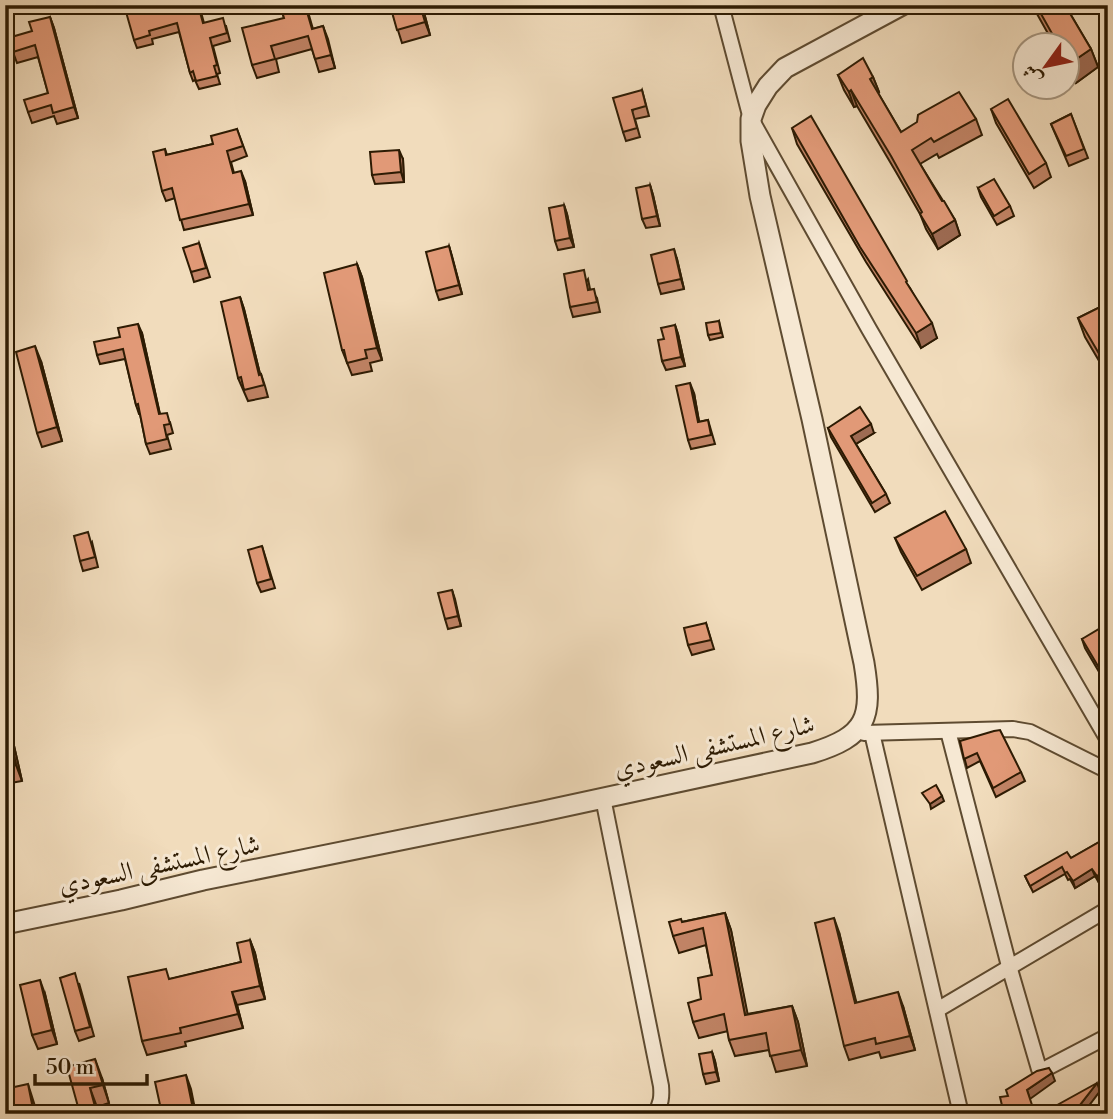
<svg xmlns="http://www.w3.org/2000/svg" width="1113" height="1119" font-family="'Libre Bodoni',Amiri,serif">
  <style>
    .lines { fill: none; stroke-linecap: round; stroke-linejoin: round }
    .minor-casing { stroke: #5e4b31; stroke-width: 18 }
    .tertiary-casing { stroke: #5e4b31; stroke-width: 23 }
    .minor { stroke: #f6e8d3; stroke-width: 14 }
    .tertiary { stroke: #f6e8d3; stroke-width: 19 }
    .wall { fill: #c28466; stroke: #2d1b03; stroke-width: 2 }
    .shaded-wall { fill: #9e6b53; stroke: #2d1b03; stroke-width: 2 }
    .building { fill: #e19977; stroke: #2d1b03; stroke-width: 2 }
    .labels { text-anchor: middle; stroke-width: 6; stroke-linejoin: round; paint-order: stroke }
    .street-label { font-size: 26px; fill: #2d1b03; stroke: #f6e8d3 }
  </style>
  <rect width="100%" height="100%" fill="#f1dcbc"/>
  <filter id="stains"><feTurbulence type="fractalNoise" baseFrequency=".00286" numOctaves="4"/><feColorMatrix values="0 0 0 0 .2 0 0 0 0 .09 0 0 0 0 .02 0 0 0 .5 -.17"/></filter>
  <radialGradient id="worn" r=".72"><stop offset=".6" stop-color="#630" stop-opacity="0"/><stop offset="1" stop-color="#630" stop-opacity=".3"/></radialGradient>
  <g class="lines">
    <g class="minor-casing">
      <g id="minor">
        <path d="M721,5L751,119L869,329L1108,740"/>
        <path d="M948,731L1009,966L1039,1069L1043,1070L1108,1036"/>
        <path d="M864,733L1013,729L1030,732L1108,771"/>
        <path d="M872,733L961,1114"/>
        <path d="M603,798L661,1086C662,1097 661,1104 655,1114"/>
        <path d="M937,1010L1108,909"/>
      </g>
    </g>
    <g class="tertiary-casing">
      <path id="tertiary" d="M5,924L121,900L203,880L539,812L812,753C867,736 873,718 864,663L812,419L760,196L751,141V119L756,105L768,86L785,68L902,5"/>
    </g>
    <use href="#minor" class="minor"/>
    <use href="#tertiary" class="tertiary"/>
  </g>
  <g class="wall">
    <path d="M147,5H199L204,23L226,26L230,41L213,46L220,73L217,74L220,84L199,89L195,80L193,81L190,73L179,32L152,39L153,44L137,48L134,40Z"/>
    <path d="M280,5H306L313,29L323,26L335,68L319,72L312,49L276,59L279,72L257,78L252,65L284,18Z"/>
    <path d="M390,5H422L430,35L402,43Z"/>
    <path d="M1032,5H1065L1091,49L1098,67L1076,83L1068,67V46H1055Z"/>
    <path d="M50,17L54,28L78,118L57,124L54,116L32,123L28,112L48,93L38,57L17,63L13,52L32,31Z"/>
    <path d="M838,75L873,77L879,92L878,93L901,132L976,119L982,135L939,158L937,154L920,164L955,220L960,235L938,249L926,229L920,214L896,172L857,106L854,107L844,90Z"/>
    <path d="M642,90L649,116L635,119L640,137L626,141L623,132Z"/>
    <path d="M991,109L1046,163L1051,177L1034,188L996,123Z"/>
    <path d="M1071,114L1088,158L1069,166L1051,124Z"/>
    <path d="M792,128L910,288L937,338L921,348L866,262L797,144Z"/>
    <path d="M237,129L247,156L231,162L234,173L245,181L253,215L184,230L175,198L166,201L162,191L165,149L167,155L213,144Z"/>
    <path d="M403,159L404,182L375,184L372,175Z"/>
    <path d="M650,185L653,195L660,226L646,228L642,219Z"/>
    <path d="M978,188L1010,206L1014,216L997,225L981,197Z"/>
    <path d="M564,205L567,214L574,247L558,250L555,241Z"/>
    <path d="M199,243L210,277L194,282L191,272Z"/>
    <path d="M449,246L462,294L439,300L436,291Z"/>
    <path d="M677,259L684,289L661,294L658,284Z"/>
    <path d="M357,264L362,277L382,360L370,363L372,371L352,375L342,350Z"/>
    <path d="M588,279L590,289L597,298L600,312L573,317L570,307Z"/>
    <path d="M240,297L244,309L260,374H261L265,386L268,397L248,401L238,378Z"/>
    <path d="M1108,303V376L1085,337L1078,318Z"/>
    <path d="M719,321L723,337L710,340L708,335Z"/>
    <path d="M675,325L678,334L685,366L666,370L662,361L664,339Z"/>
    <path d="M142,333L160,414L170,422L173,433L167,435L171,449L150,454L146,444L140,414H139L136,405L125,359L100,364L97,355Z"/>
    <path d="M41,361L62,441L42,447L37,433Z"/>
    <path d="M694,393L699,422L708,420L715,444L691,449L688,440Z"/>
    <path d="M828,428L874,433L856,444L886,494L890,503L875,512L831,437Z"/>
    <path d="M895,538L966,549L971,563L922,590L901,552Z"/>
    <path d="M92,542L98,567L83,571L80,561Z"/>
    <path d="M262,546L275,588L261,592L257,583Z"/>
    <path d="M452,590L461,626L448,629L445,619Z"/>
    <path d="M706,623L714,649L692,655L688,645Z"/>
    <path d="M1108,633V687L1085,648L1082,639Z"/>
    <path d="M5,706L22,781L5,784Z"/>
    <path d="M960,741L1021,772L1025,781L996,797L980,761L967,768Z"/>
    <path d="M5,823L10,842L5,843Z"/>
    <path d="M1108,837L1099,883L1095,876L1075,888L1070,879L1068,880L1065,874L1033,892L1025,876L1071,858Z"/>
    <path d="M725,913L731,930L747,1014L792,1006L798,1022L807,1066L776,1072L769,1050L735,1056L729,1040L728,1031L699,1038L693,1022L712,975L706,945L679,953L673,936L682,922Z"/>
    <path d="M839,932L856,1003L903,1006L915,1050L881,1058L879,1052L849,1060L844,1046Z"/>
    <path d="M250,940L255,953L265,999L237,1005L243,1028L185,1042L186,1046L147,1055L142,1041L170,979L241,962Z"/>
    <path d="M79,983L94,1036L79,1041L75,1031Z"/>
    <path d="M45,994L57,1044L38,1049L32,1035Z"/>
    <path d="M712,1052L715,1061L719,1081L706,1084L703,1074Z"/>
    <path d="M67,1067L102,1078L109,1103L97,1107Z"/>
  </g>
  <g class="shaded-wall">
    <path d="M420,5H422L430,35L425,22Z"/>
    <path d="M50,17L54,28L78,118L74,107Z"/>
    <path d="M323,26L328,39L335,68L331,55Z"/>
    <path d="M1091,49L1098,67L1076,83L1069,64Z"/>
    <path d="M873,77L879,92L875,94L870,79Z"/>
    <path d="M851,90L857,106L854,107L849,92Z"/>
    <path d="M399,150L403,159L404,182L401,172Z"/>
    <path d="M241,171L245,181L253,215L249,204Z"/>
    <path d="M650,185L653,195L660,226L657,216Z"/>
    <path d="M564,205L567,214L574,247L570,238Z"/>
    <path d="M955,220L960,235L938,249L932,234Z"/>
    <path d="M449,246L452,256L462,294L459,285Z"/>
    <path d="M674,249L677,259L684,289L681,279Z"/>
    <path d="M357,264L362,277L382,360L377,348Z"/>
    <path d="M240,297L244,309L263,386L259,375Z"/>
    <path d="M932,323L937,338L921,348L916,333Z"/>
    <path d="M138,324L142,333L162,424L159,414Z"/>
    <path d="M675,325L678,334L685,366L681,357Z"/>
    <path d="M35,346L41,361L62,441L57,427Z"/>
    <path d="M690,383L694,393L701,432L698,422Z"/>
    <path d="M871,424L874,433L854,445L851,436Z"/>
    <path d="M452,590L455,599L461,626L458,616Z"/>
    <path d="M5,706L22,781L16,765L5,716Z"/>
    <path d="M942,796L944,801L931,809L930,804Z"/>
    <path d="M5,823L10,842L5,830Z"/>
    <path d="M1092,869L1095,876L1075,888L1073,881Z"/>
    <path d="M1108,870V878L1099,883L1097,876Z"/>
    <path d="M725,913L731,930L751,1031L745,1015Z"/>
    <path d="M834,918L839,932L860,1017L855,1003Z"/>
    <path d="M250,940L255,953L265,999L260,986Z"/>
    <path d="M40,980L45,994L57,1044L52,1030Z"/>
    <path d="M232,992L237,1005L243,1028L238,1014Z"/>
    <path d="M898,992L903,1006L915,1050L910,1036Z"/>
    <path d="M792,1006L798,1022L807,1066L801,1050Z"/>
    <path d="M712,1052L715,1061L719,1081L716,1072Z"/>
    <path d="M95,1059L102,1078L109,1103L103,1085Z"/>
    <path d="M1052,1073L1055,1081L1030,1099L1027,1090Z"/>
    <path d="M186,1075L191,1089L196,1114H194Z"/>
    <path d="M1097,1083L1100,1091L1085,1111L1086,1114H1079L1080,1105Z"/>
    <path d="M28,1084L34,1103L37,1114H34Z"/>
    <path d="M90,1088L97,1107L99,1114H97Z"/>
  </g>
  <g class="building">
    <path d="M147,5H198L203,23L223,18L227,33L210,38L217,65L214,66L217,76L196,81L193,71L190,73L177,23L149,31L150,35L134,40L126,12Z"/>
    <path d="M280,5H305L312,29L323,26L331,55L315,59L308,36L271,46L275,59L252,65L242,28L284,18Z"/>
    <path d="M390,5H420L425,22L397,30Z"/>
    <path d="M1036,5H1065L1091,49L1069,64L1068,61V46H1059Z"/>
    <path d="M50,17L74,107L53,113L51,105L28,112L24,100L48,93L35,45L13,52L8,38L32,31L29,22Z"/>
    <path d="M863,58L873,77L870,79L901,132L917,122L918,115L959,92L976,119L934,142L931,138L912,150L942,201H944L955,220L932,234L920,214L922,212L891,156L851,90L849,92L838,75Z"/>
    <path d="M642,90L646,106L632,110L637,128L623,132L613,98Z"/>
    <path d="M1008,99L1046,163L1029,174L991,109Z"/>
    <path d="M1071,114L1084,149L1066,156L1051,124Z"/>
    <path d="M811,116L907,281L906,282L932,323L916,333L860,247L792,128Z"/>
    <path d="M237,129L243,146L227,151L233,173L241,171L249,204L180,220L172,188L162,191L153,152L165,149L166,155L213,144L211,136Z"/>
    <path d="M399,150L401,172L372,175L370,152Z"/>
    <path d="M994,179L1010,206L994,216L978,188Z"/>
    <path d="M650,185L657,216L642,219L636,188Z"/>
    <path d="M564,205L570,238L555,241L549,208Z"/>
    <path d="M199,243L206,268L191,272L183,248Z"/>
    <path d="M449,246L459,285L436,291L426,252Z"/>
    <path d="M674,249L681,279L658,284L651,255Z"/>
    <path d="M357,264L377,348L365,350L367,358L347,363L344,350H342L324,273Z"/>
    <path d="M584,270L588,290L594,289L597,302L570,307L564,274Z"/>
    <path d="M240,297L259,375L261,374L264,385L244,390L241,377L238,378L221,302Z"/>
    <path d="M1108,303V354L1101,357L1078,318Z"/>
    <path d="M719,321L721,333L708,335L706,323Z"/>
    <path d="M138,324L159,414L167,413L170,424L164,425L167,439L146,444L138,404L136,405L123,349L97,355L94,342L120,337L118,328Z"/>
    <path d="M675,325L681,357L662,361L658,340L664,339L661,328Z"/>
    <path d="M35,346L57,427L37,433L16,352Z"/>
    <path d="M690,383L698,422L708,420L711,435L688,440L676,386Z"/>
    <path d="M860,407L871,424L851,436L886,494L872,503L828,428Z"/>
    <path d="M945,511L966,549L917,576L895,538Z"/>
    <path d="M88,532L95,557L80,561L74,536Z"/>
    <path d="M262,546L271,579L257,583L248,550Z"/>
    <path d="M452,590L458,616L445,619L438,593Z"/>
    <path d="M706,623L711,640L688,645L684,628Z"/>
    <path d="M1104,626L1108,633V683L1082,639Z"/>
    <path d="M5,716L16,765L5,768Z"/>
    <path d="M1000,730L1021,772L993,788L977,753L964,759L960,741L994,731Z"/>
    <path d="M936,785L942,796L930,804L922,793Z"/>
    <path d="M1108,837V870L1097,876L1092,869L1073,881L1067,872L1065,873L1062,867L1030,886L1025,876L1067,852L1071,858Z"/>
    <path d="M725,913L745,1015L792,1006L801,1050L770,1056L766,1033L729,1040L724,1014L693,1022L688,1003L701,999L698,978L712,975L703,928L673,936L669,922L681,919L682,922Z"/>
    <path d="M834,918L855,1003L898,992L910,1036L876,1044L875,1038L844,1046L815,923Z"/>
    <path d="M250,940L260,986L232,992L238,1014L180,1028L181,1033L142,1041L128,977L166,969L169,979L241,962L237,943Z"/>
    <path d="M75,973L90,1027L75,1031L60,978Z"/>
    <path d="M40,980L52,1030L32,1035L20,985Z"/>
    <path d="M712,1052L716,1072L703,1074L699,1054Z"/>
    <path d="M95,1059L103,1085L90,1088L97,1114H80L67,1067Z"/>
    <path d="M1049,1068L1052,1073L1027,1090L1035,1114H1004L1000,1097L1008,1096L1006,1090L1037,1071Z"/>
    <path d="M186,1075L194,1114H162L155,1082Z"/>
    <path d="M1097,1083L1080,1105L1084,1109L1079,1114H1041Z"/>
    <path d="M28,1084L34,1114H5V1089Z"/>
    <path d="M929,1110L930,1114H917Z"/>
  </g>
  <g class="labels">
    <g class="street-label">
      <text transform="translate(714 746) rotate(-13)" y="9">شارع المستشفى السعودي</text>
      <text transform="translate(159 864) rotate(-12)" y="9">شارع المستشفى السعودي</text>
    </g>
  </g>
  <rect width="1113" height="1119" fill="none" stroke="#f1dcbc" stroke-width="28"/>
  <rect x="7" y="7" width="1099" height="1105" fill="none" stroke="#2d1b03" stroke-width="3.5"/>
  <rect x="14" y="14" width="1085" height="1091" fill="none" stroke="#2d1b03" stroke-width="2"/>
  <g transform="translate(1046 66) rotate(237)"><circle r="33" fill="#f6e8d3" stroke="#a69680" stroke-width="2"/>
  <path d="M0-5L12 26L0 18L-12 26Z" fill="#8f2418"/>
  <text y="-10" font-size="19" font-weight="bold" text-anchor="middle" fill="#2d1b03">ش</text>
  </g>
  <path d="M35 1074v10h112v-10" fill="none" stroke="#2d1b03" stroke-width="3.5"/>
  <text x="46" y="1074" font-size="21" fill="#2d1b03" stroke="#f6e8d3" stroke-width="5" paint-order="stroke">50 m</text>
  <rect width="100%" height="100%" filter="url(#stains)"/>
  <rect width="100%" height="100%" fill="url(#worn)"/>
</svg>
